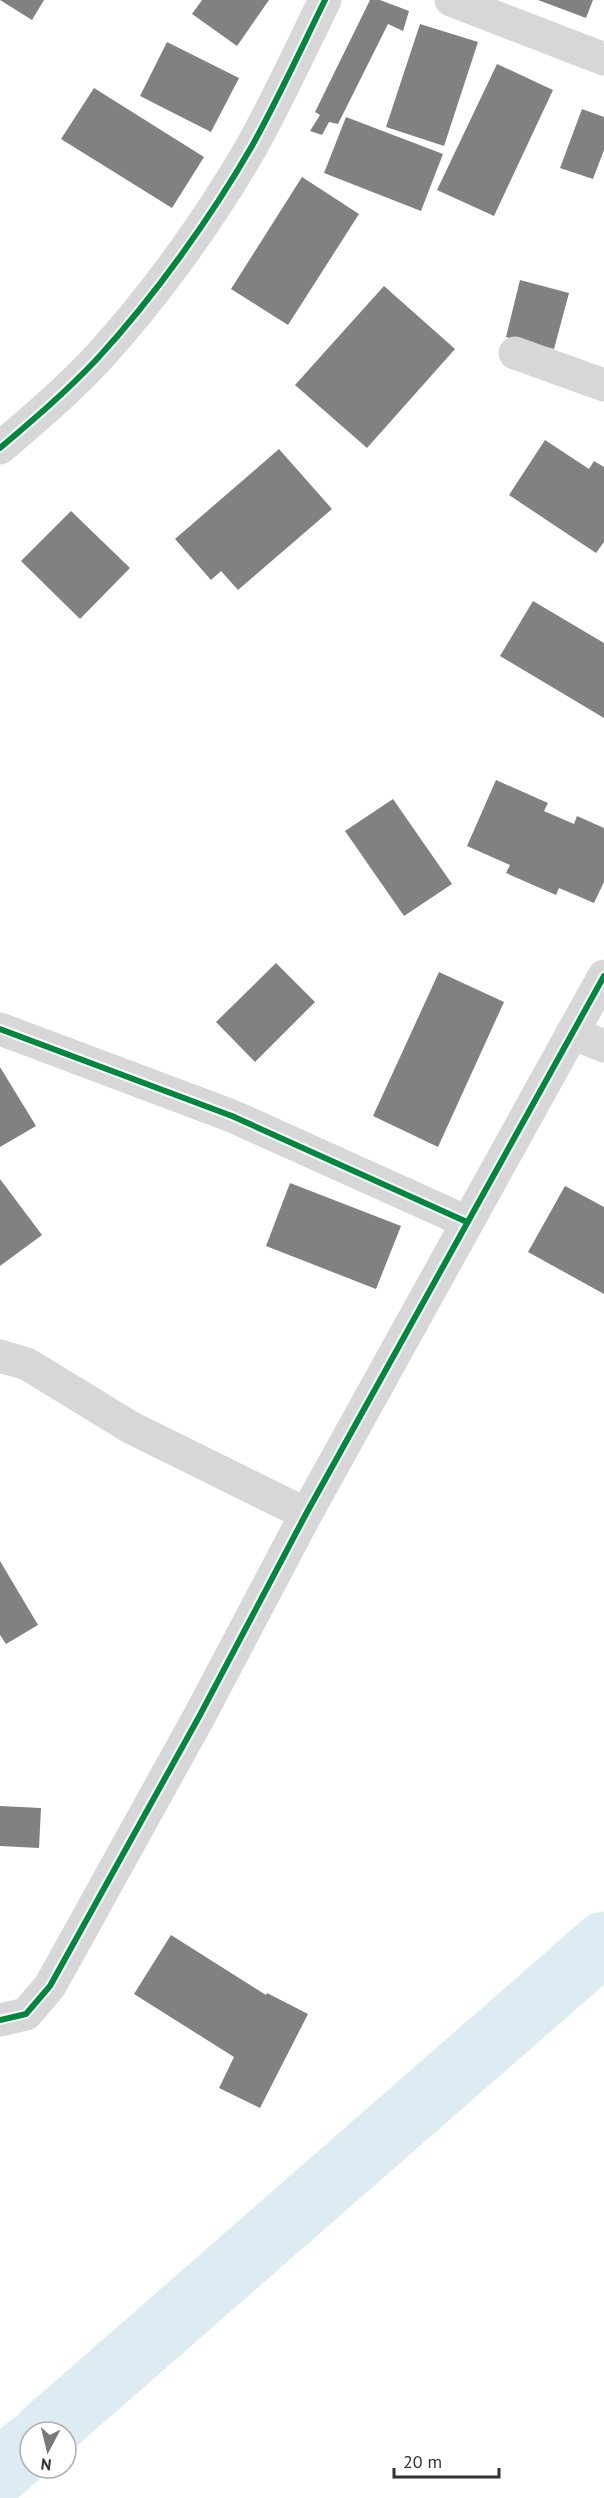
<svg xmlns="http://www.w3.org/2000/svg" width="604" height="2498" font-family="'PT Sans',sans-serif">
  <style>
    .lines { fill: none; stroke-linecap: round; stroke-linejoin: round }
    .river { stroke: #ddebf3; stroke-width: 63 }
    .building { fill: #818181 }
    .minor { stroke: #d7d7d7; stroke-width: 33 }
    .cycleway-casing { stroke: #fff; stroke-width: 10 }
    .cycleway { stroke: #00873e; stroke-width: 6 }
  </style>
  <rect width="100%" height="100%" fill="#fff"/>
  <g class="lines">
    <g class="river">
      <path d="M45,2432L604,1943"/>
      <path d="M0,2472L30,2445"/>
    </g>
  </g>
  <g class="building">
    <path d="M0,0H44L32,20Z"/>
    <path d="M202,0H269L237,46L192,14Z"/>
    <path d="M370,0H380L409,11L403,31L388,24L338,124L329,122L322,135L310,131L320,115L315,112Z"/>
    <path d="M538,0H593L586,18Z"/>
    <path d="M420,24L478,42L444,146L386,127Z"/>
    <path d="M167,42L239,78L211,132L140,96Z"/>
    <path d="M497,64L553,90L494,216L437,190Z"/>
    <path d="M94,88L204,157L172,208L61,139Z"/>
    <path d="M582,109L604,117V150L593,179L560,168Z"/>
    <path d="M346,117L443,154L421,211L324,173Z"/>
    <path d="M302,177L359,214L288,325L231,289Z"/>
    <path d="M520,280L569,293L554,349L506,337Z"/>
    <path d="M384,286L455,349L367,448L295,385Z"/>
    <path d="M545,440L589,469L594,461L604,467V542L596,553L509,495Z"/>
    <path d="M279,449L332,509L238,590L221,571L211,580L175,539Z"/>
    <path d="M71,511L130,568L80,619L21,561Z"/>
    <path d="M533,601L604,643V718L500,656Z"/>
    <path d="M496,780L548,803L544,811L574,824L577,816L604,828V882L594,903L559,888L556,895L506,873L510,865L467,846Z"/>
    <path d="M393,799L452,884L404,916L345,831Z"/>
    <path d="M276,963L315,1002L255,1062L216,1022Z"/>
    <path d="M439,972L504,1002L438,1147L373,1116Z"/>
    <path d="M0,1067L36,1126L0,1147Z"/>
    <path d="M0,1179L42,1235L0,1266Z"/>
    <path d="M290,1183L401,1226L376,1289L266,1246Z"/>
    <path d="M565,1186L604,1207V1294L528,1252Z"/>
    <path d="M0,1561L38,1625L6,1644L0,1635Z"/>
    <path d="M0,1806L41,1808L39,1848L0,1846Z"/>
    <path d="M171,1935L266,1995L267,1993L308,2014L260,2108L219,2088L234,2057L134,1994Z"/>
  </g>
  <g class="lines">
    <g class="minor">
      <path d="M451,0L604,59"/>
      <path d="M515,353L604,385"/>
      <path d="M0,448C33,420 67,391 97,359C154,297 210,219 252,146C278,99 301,49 325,0"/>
      <path d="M0,1029L232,1116L467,1222"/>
      <path d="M572,1033L604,1046"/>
      <path d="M0,1356L27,1364L130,1427L306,1514"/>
      <path d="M0,2020L26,2014L50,1986L200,1715L306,1514L604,976"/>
    </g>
    <g class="cycleway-casing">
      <g id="cycleway">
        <path d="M0,448C33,420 67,391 97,359C154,297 210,219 252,146C278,99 301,49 325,0"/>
        <path d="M0,1029L232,1116L467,1222"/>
        <path d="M0,2020L26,2014L50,1986L200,1715L306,1514L604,976"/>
      </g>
    </g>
    <use href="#cycleway" class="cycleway"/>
  </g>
  <g transform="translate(48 2450) rotate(187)"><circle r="28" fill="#ffffff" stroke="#adadad" stroke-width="1.5"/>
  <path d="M0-4.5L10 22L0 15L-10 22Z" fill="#7a7a7a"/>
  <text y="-9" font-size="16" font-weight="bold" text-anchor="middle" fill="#333333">N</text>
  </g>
  <path d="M394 2468v9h105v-9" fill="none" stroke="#333333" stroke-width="3"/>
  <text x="403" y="2468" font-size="18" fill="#333333" stroke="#ffffff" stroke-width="4.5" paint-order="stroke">20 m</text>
</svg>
